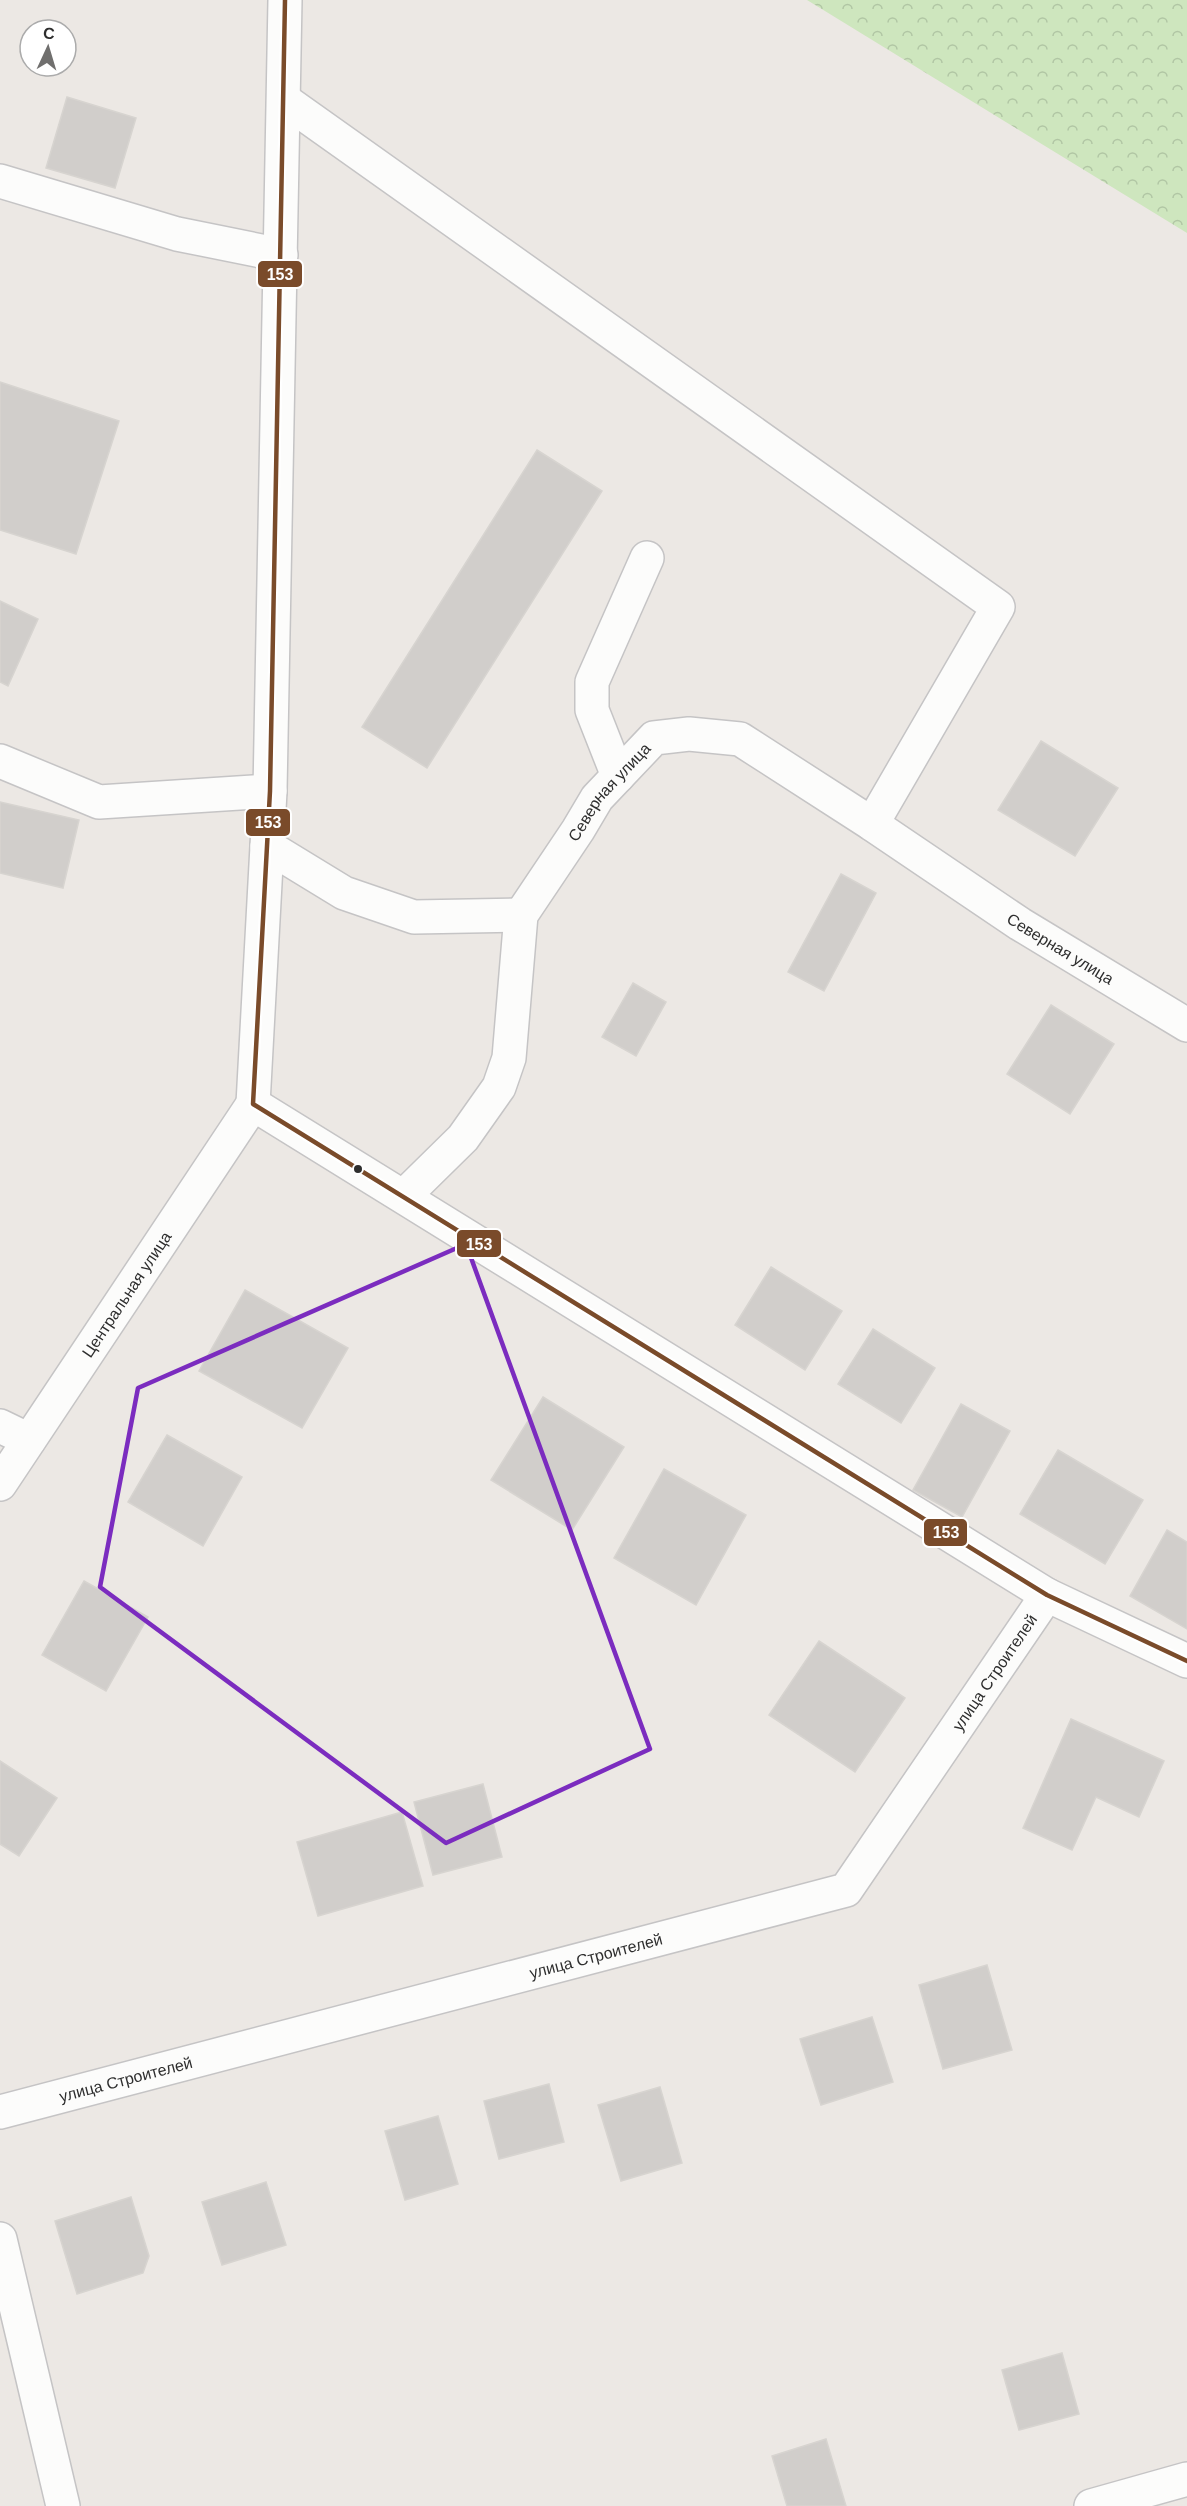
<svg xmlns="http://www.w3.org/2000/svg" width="1187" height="2506" font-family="Helvetica,sans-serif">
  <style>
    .forest { fill: url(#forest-crowns) }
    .building { fill: #d1cecb; stroke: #d7d4d0; stroke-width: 1.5 }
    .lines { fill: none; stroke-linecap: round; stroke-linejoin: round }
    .minor-casing { stroke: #c5c4c5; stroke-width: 36 }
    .minor { stroke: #fcfcfb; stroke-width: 33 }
    .bus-1-casing { stroke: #fff; stroke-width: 9 }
    .bus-1 { stroke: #7a4b2a; stroke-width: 4.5 }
    .marked { fill: none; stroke: #7b2cbf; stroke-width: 4.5; stroke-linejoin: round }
    .bus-dot { fill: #2e2e2e; stroke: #fff; stroke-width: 2 }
    .labels { text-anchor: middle; stroke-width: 6; stroke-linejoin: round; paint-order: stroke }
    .street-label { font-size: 16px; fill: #2e2e2e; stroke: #fff }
    .line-badge { stroke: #fff; stroke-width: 2 }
    .badge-label { font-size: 16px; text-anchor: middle; font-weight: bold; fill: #fff }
  </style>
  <defs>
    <pattern id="forest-crowns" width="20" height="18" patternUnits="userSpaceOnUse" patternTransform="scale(1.5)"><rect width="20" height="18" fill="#cee6be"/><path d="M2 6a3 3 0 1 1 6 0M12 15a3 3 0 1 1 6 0" fill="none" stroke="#b1c6a4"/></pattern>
  </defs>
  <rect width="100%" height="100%" fill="#ece8e4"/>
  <path class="forest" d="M807,0H1187V233Z"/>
  <g class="building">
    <path d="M67,97L136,118L115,188L46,168Z"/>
    <path d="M0,382L119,421L76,554L0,530Z"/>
    <path d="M537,450L602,491L427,768L362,727Z"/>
    <path d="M0,601L38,619L8,686L0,682Z"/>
    <path d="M1041,741L1118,788L1075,856L998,810Z"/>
    <path d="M0,802L79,820L63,888L0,873Z"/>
    <path d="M841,874L876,893L824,991L788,972Z"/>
    <path d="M633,983L666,1002L636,1056L602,1037Z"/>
    <path d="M1051,1005L1114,1044L1070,1114L1007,1074Z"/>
    <path d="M771,1267L842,1311L805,1370L735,1325Z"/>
    <path d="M245,1290L348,1348L302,1428L199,1371Z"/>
    <path d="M873,1329L935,1368L901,1423L838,1384Z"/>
    <path d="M543,1397L624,1447L572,1530L491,1480Z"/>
    <path d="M961,1404L1010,1431L962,1517L913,1490Z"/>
    <path d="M167,1435L242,1477L203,1546L128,1502Z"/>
    <path d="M1058,1450L1143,1500L1105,1564L1020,1514Z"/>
    <path d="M664,1469L746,1515L696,1605L614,1558Z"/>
    <path d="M1167,1530L1187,1542V1629L1130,1596Z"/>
    <path d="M84,1581L148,1617L106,1691L42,1655Z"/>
    <path d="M819,1641L905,1698L855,1772L769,1715Z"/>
    <path d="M1071,1719L1164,1761L1139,1817L1096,1797L1072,1850L1023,1828Z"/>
    <path d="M0,1761L57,1798L19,1856L0,1844Z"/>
    <path d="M483,1784L502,1857L433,1875L414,1802Z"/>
    <path d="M402,1812L423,1886L318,1916L297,1842Z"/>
    <path d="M987,1965L1012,2050L943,2069L919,1985Z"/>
    <path d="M872,2017L893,2082L821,2105L800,2039Z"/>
    <path d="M549,2084L564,2142L499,2159L484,2101Z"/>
    <path d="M660,2087L682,2163L621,2181L598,2105Z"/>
    <path d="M438,2116L458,2184L405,2200L385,2131Z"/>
    <path d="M266,2182L286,2245L222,2265L202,2202Z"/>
    <path d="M131,2197L149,2256L143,2273L77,2294L55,2221Z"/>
    <path d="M1062,2353L1079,2414L1019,2430L1002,2370Z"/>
    <path d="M826,2439L846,2506H787L772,2456Z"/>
  </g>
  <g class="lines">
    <g class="minor-casing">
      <g id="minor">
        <path d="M284,100L998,607L872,824"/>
        <path d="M0,181L177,234L281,255"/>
        <path d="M0,761L99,802L270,791"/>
        <path d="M618,776L592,710V682L647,558"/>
        <path d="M267,846L344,893L414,917L521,915"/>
        <path d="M253,1104L270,791L285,0"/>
        <path d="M253,1104L1047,1595L1187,1661"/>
        <path id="s1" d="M404,1196L463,1138L499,1087L509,1058L521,915L578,830L597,798L654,738L689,734L740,739L872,824L1020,924L1187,1025"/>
        <path d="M0,1426L29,1440"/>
        <path id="s2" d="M0,1484L253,1104"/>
        <path id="s3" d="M0,2112L846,1890L1047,1595"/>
        <path d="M0,2239L63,2506"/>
        <path d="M1091,2506L1187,2479"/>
      </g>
    </g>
    <use href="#minor" class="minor"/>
    <g class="bus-1-casing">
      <path id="bus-1" d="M285,0L270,791L253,1104L1047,1595L1187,1661"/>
    </g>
    <use href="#bus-1" class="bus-1"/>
  </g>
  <path class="marked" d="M466,1244L650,1749L446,1843L100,1587L138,1388Z"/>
  <circle class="bus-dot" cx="358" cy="1169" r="5"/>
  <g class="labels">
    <g class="street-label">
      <text dy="6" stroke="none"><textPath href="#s1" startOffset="471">Северная улица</textPath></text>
      <text dy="6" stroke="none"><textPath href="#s1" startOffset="1011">Северная улица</textPath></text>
      <text dy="6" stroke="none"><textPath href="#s2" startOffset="228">Центральная улица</textPath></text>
      <text dy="6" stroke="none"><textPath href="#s3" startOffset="1138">улица Строителей</textPath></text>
      <text dy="6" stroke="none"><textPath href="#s3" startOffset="616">улица Строителей</textPath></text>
      <text dy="6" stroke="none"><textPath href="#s3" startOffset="130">улица Строителей</textPath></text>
    </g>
  </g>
  <g class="line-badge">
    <rect x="257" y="260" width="46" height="28" rx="6" fill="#7a4b2a"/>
    <rect x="245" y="808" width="46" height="29" rx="6" fill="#7a4b2a"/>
    <rect x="456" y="1229" width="46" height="29" rx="6" fill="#7a4b2a"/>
    <rect x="923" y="1518" width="45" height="29" rx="6" fill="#7a4b2a"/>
  </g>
  <g class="badge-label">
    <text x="280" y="280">153</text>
    <text x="268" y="828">153</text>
    <text x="479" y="1250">153</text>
    <text x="946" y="1538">153</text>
  </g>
  <g transform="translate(48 48) rotate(4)"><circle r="28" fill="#ffffff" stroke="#ababab" stroke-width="1.5"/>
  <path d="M0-4.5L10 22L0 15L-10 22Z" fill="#706f6e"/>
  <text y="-9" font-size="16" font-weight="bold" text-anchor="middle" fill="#2e2e2e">С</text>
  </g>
</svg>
